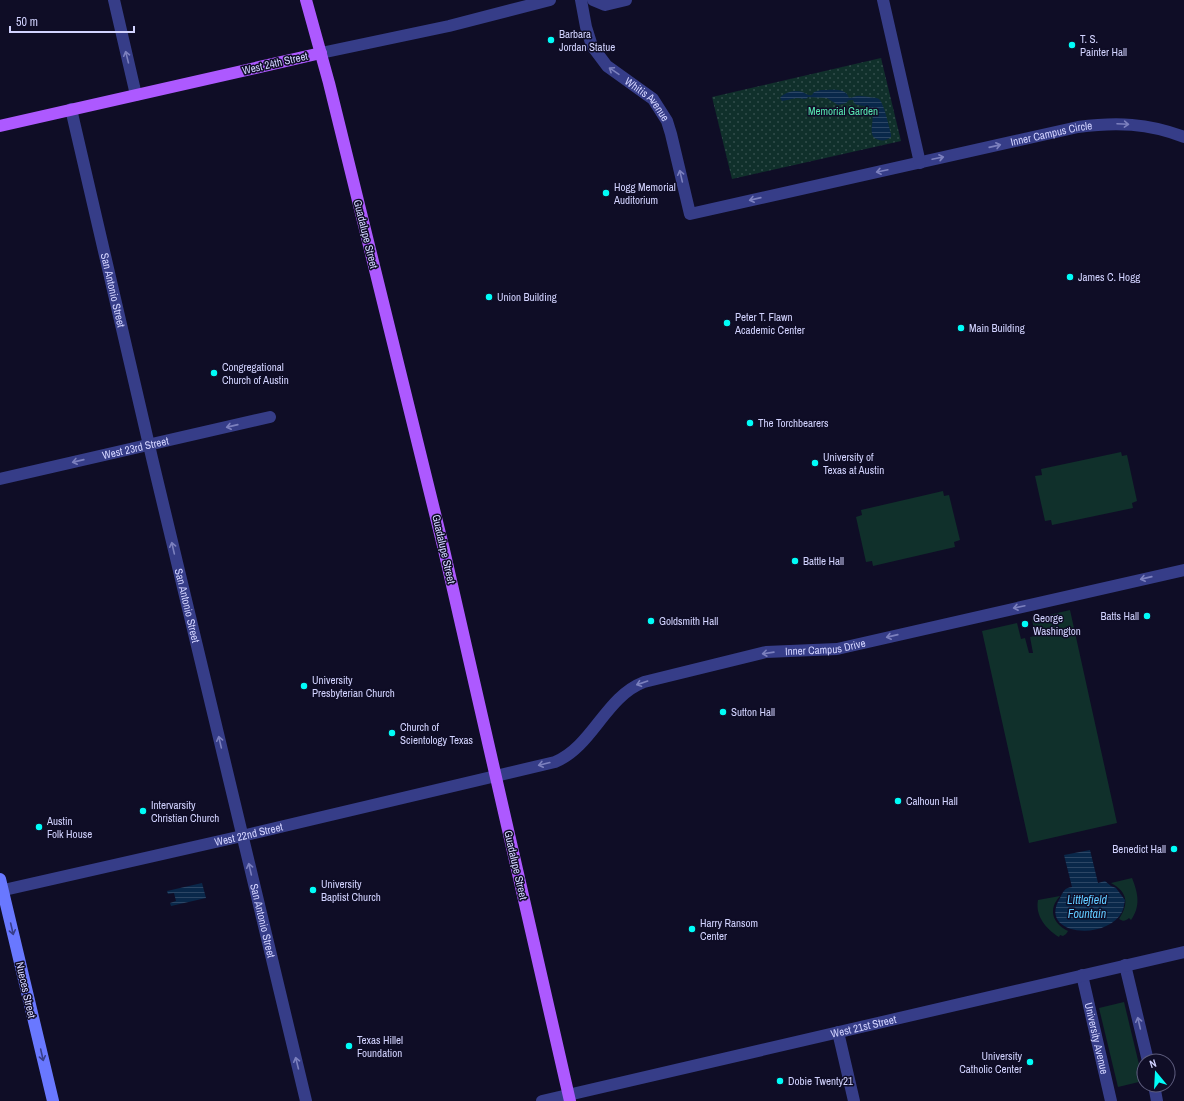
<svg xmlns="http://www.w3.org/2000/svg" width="1184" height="1101" font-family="'Archivo Narrow',sans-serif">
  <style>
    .grass { fill: #10302b }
    .park { fill: url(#park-dots) }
    .water { fill: url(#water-rules) }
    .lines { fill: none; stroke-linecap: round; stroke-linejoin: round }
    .street { stroke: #363d88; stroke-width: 12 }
    .secondary { stroke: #6978ff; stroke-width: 12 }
    .primary { stroke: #ad59ff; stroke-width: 12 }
    .oneway { stroke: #7c80be }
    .oneway2 { stroke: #373d88 }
    .poi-dot { fill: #00fdf8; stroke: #0f0d26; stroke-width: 1.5 }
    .labels { text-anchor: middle; stroke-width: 3; stroke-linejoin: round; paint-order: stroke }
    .poi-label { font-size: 11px; fill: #d2d3ff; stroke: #0f0d26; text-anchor: start }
    .street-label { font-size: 11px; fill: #d2d3ff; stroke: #0f0d26 }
    .park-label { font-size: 11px; fill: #57e6b1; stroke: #0f0d26 }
    .water-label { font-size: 12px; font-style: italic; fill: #60c9ff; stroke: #0f0d26 }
  </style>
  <defs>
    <pattern id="park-dots" width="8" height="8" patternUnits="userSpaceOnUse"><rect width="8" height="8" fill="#10302b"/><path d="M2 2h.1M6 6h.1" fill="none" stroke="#324d4b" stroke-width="1.8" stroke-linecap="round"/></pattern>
    <pattern id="water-rules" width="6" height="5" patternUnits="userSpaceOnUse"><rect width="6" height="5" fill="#09284a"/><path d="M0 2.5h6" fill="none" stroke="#2c4665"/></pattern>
  </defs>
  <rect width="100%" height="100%" fill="#0f0d26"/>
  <g class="grass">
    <path d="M1121,452L1122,456L1127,455L1137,501L1132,503L1133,508L1052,525L1051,520L1045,521L1035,476L1042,475L1041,469Z"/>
    <path d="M943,491L944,496L949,495L960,540L954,542L955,547L873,566L872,561L866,562L856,517L862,515L861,510Z"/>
    <path d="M1070,610L1117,823L1029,843L982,631L1017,623L1021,639L1025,638L1029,653H1033L1030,637L1035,636L1032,619Z"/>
    <path d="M1132,878C1138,893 1141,906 1131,920L1129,918C1125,921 1124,922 1119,919C1129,904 1128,892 1111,883Z"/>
    <path d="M1060,896C1048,909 1052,923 1068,931L1066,934L1063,936L1060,935L1059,937C1046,929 1035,916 1038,900Z"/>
    <path d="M1124,1002L1143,1081L1118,1087L1099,1008Z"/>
  </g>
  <path class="park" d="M881,58L901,141L732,179L712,97Z"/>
  <g class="water">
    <path d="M821,90C831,90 846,87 849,98C854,98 856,95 861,96C866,97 875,97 879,99C884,103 889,127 891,134V137C887,140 884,141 879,140C864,136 878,118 870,109C866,105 860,106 855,104L853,100H849L846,103L838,105L827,98L808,97L806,99L797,98L782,101L780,98C783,93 795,89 802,92C806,93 807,96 812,95L814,92Z"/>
    <path d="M1090,850L1098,883L1105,881L1111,886L1116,888L1125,900C1124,904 1124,908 1122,912C1106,942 1037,935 1060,898C1063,892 1064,888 1072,887L1064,855Z"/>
    <path d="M202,883L206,898L171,906L170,903L176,901L174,893L168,894L167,891Z"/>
  </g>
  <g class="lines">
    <g class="street">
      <path d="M114,0L136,95"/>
      <path id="s1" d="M581,0L586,27L592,46L607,66L653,99L667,121L671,134L690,214L1078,127C1116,122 1148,123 1184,137"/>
      <path d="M593,0L605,5L626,0"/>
      <path d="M883,0L920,163"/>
      <path d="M321,53L449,26L550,0"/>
      <path id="s2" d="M71,109L152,458L306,1101"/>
      <path id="s3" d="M0,479L270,417"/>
      <path id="s4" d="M0,891L242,836L555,762C593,746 605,697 644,682L766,652L837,649L1184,570"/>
      <path d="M1125,965L1148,1061"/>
      <path id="s5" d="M1082,975L1111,1101"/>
      <path d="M838,1032L854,1101"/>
      <path d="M1154,1085L1157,1101"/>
      <path id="s6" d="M542,1101L1184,952"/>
    </g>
    <path class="secondary" d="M0,879L53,1101"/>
    <g class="primary">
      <path d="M306,0L329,83L444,550L570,1101"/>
      <path d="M0,126L321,53"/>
    </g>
  </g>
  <defs><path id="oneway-shaft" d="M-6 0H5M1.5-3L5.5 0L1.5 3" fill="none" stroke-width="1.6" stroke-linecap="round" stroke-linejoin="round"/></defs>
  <g class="oneway">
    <use href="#oneway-shaft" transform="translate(127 57) rotate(-104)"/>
    <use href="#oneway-shaft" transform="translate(614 71) rotate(-146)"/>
    <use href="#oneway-shaft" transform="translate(1123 124) rotate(3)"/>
    <use href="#oneway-shaft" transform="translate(995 146) rotate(-13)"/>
    <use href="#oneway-shaft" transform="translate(938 158) rotate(-12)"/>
    <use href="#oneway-shaft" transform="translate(882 171) rotate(168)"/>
    <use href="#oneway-shaft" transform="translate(681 176) rotate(-103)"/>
    <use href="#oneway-shaft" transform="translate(755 199) rotate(167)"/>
    <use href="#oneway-shaft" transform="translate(232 426) rotate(167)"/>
    <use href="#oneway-shaft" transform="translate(78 461) rotate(167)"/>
    <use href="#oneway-shaft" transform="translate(173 548) rotate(-103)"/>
    <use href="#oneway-shaft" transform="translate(1146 578) rotate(167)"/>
    <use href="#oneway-shaft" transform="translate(1019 607) rotate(168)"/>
    <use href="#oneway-shaft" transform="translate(892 636) rotate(167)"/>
    <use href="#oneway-shaft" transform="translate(768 653) rotate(172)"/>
    <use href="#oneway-shaft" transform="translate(642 683) rotate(161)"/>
    <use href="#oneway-shaft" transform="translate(220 742) rotate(-103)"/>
    <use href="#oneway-shaft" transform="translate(544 764) rotate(166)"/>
    <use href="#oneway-shaft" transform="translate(250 869) rotate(-103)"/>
    <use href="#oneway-shaft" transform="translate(1139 1023) rotate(-103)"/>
    <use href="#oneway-shaft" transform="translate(297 1063) rotate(-104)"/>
  </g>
  <g class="oneway2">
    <use href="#oneway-shaft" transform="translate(12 929) rotate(77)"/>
    <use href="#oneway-shaft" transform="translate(42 1055) rotate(77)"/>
  </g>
  <g class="poi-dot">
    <circle cx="551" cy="40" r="4"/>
    <circle cx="1072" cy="45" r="4"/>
    <circle cx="606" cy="193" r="4"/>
    <circle cx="1070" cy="277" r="4"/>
    <circle cx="489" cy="297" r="4"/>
    <circle cx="727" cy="323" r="4"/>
    <circle cx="961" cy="328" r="4"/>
    <circle cx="214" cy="373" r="4"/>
    <circle cx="750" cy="423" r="4"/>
    <circle cx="815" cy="463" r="4"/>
    <circle cx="795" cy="561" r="4"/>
    <circle cx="1147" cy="616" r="4"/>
    <circle cx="651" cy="621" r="4"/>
    <circle cx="1025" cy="624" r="4"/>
    <circle cx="304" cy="686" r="4"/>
    <circle cx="723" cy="712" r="4"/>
    <circle cx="392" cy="733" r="4"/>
    <circle cx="898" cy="801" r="4"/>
    <circle cx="143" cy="811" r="4"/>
    <circle cx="39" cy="827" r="4"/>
    <circle cx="1174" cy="849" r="4"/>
    <circle cx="313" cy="890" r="4"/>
    <circle cx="692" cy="929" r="4"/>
    <circle cx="349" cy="1046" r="4"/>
    <circle cx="1030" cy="1062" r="4"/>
    <circle cx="780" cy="1081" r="4"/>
  </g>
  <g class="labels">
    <g class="poi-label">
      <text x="559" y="38">Barbara<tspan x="559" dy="13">Jordan Statue</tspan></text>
      <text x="1080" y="43">T. S.<tspan x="1080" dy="13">Painter Hall</tspan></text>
      <text x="614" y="191">Hogg Memorial<tspan x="614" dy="13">Auditorium</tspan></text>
      <text x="1078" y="281">James C. Hogg</text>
      <text x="497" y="301">Union Building</text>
      <text x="735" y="321">Peter T. Flawn<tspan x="735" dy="13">Academic Center</tspan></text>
      <text x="969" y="332">Main Building</text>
      <text x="222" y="371">Congregational<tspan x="222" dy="13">Church of Austin</tspan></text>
      <text x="758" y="427">The Torchbearers</text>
      <text x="823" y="461">University of<tspan x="823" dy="13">Texas at Austin</tspan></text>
      <text x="803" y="565">Battle Hall</text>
      <text x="1139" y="620" text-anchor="end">Batts Hall</text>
      <text x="1033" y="622">George<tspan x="1033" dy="13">Washington</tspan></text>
      <text x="659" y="625">Goldsmith Hall</text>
      <text x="312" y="684">University<tspan x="312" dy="13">Presbyterian Church</tspan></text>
      <text x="731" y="716">Sutton Hall</text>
      <text x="400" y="731">Church of<tspan x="400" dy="13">Scientology Texas</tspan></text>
      <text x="906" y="805">Calhoun Hall</text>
      <text x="151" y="809">Intervarsity<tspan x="151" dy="13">Christian Church</tspan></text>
      <text x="47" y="825">Austin<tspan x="47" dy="13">Folk House</tspan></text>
      <text x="1166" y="853" text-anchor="end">Benedict Hall</text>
      <text x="321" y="888">University<tspan x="321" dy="13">Baptist Church</tspan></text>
      <text x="700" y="927">Harry Ransom<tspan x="700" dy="13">Center</tspan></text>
      <text x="357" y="1044">Texas Hillel<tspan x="357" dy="13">Foundation</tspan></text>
      <text x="1022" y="1060" text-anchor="end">University<tspan x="1022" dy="13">Catholic Center</tspan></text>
      <text x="788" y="1085">Dobie Twenty21</text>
    </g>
    <g class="street-label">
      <text transform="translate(275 63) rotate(-13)" y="4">West 24th Street</text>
      <text dy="4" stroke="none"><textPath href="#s1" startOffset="125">Whitis Avenue</textPath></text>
      <text dy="4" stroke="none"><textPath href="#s1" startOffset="621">Inner Campus Circle</textPath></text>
      <text transform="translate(366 234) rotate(76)" y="4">Guadalupe Street</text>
      <text dy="4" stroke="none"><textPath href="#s2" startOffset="186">San Antonio Street</textPath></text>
      <text dy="4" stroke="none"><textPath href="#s3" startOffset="139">West 23rd Street</textPath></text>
      <text transform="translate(444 549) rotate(77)" y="4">Guadalupe Street</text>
      <text dy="4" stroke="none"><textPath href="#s2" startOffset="510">San Antonio Street</textPath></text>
      <text dy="4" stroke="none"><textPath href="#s4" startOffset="876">Inner Campus Drive</textPath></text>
      <text dy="4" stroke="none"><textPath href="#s4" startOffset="255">West 22nd Street</textPath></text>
      <text transform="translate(516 865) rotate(77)" y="4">Guadalupe Street</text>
      <text dy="4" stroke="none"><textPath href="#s2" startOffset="834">San Antonio Street</textPath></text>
      <text transform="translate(26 990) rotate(77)" y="4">Nueces Street</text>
      <text dy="4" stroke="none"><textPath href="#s6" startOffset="330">West 21st Street</textPath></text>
      <text dy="4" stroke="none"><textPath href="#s5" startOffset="65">University Avenue</textPath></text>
    </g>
    <g class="park-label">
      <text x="843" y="115">Memorial Garden</text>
    </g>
    <g class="water-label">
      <text x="1087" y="904">Littlefield<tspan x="1087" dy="14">Fountain</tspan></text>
    </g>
  </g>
  <g transform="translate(1156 1073) rotate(342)"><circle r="19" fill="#0f0d26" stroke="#5d5c7d"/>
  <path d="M0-3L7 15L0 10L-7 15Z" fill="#00fdf8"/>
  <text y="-6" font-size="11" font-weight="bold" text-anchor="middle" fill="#d2d3ff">N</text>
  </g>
  <path d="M10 26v6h124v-6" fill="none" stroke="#d2d3ff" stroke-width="2"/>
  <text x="16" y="26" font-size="12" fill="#d2d3ff" stroke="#0f0d26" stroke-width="3" paint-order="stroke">50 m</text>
</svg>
